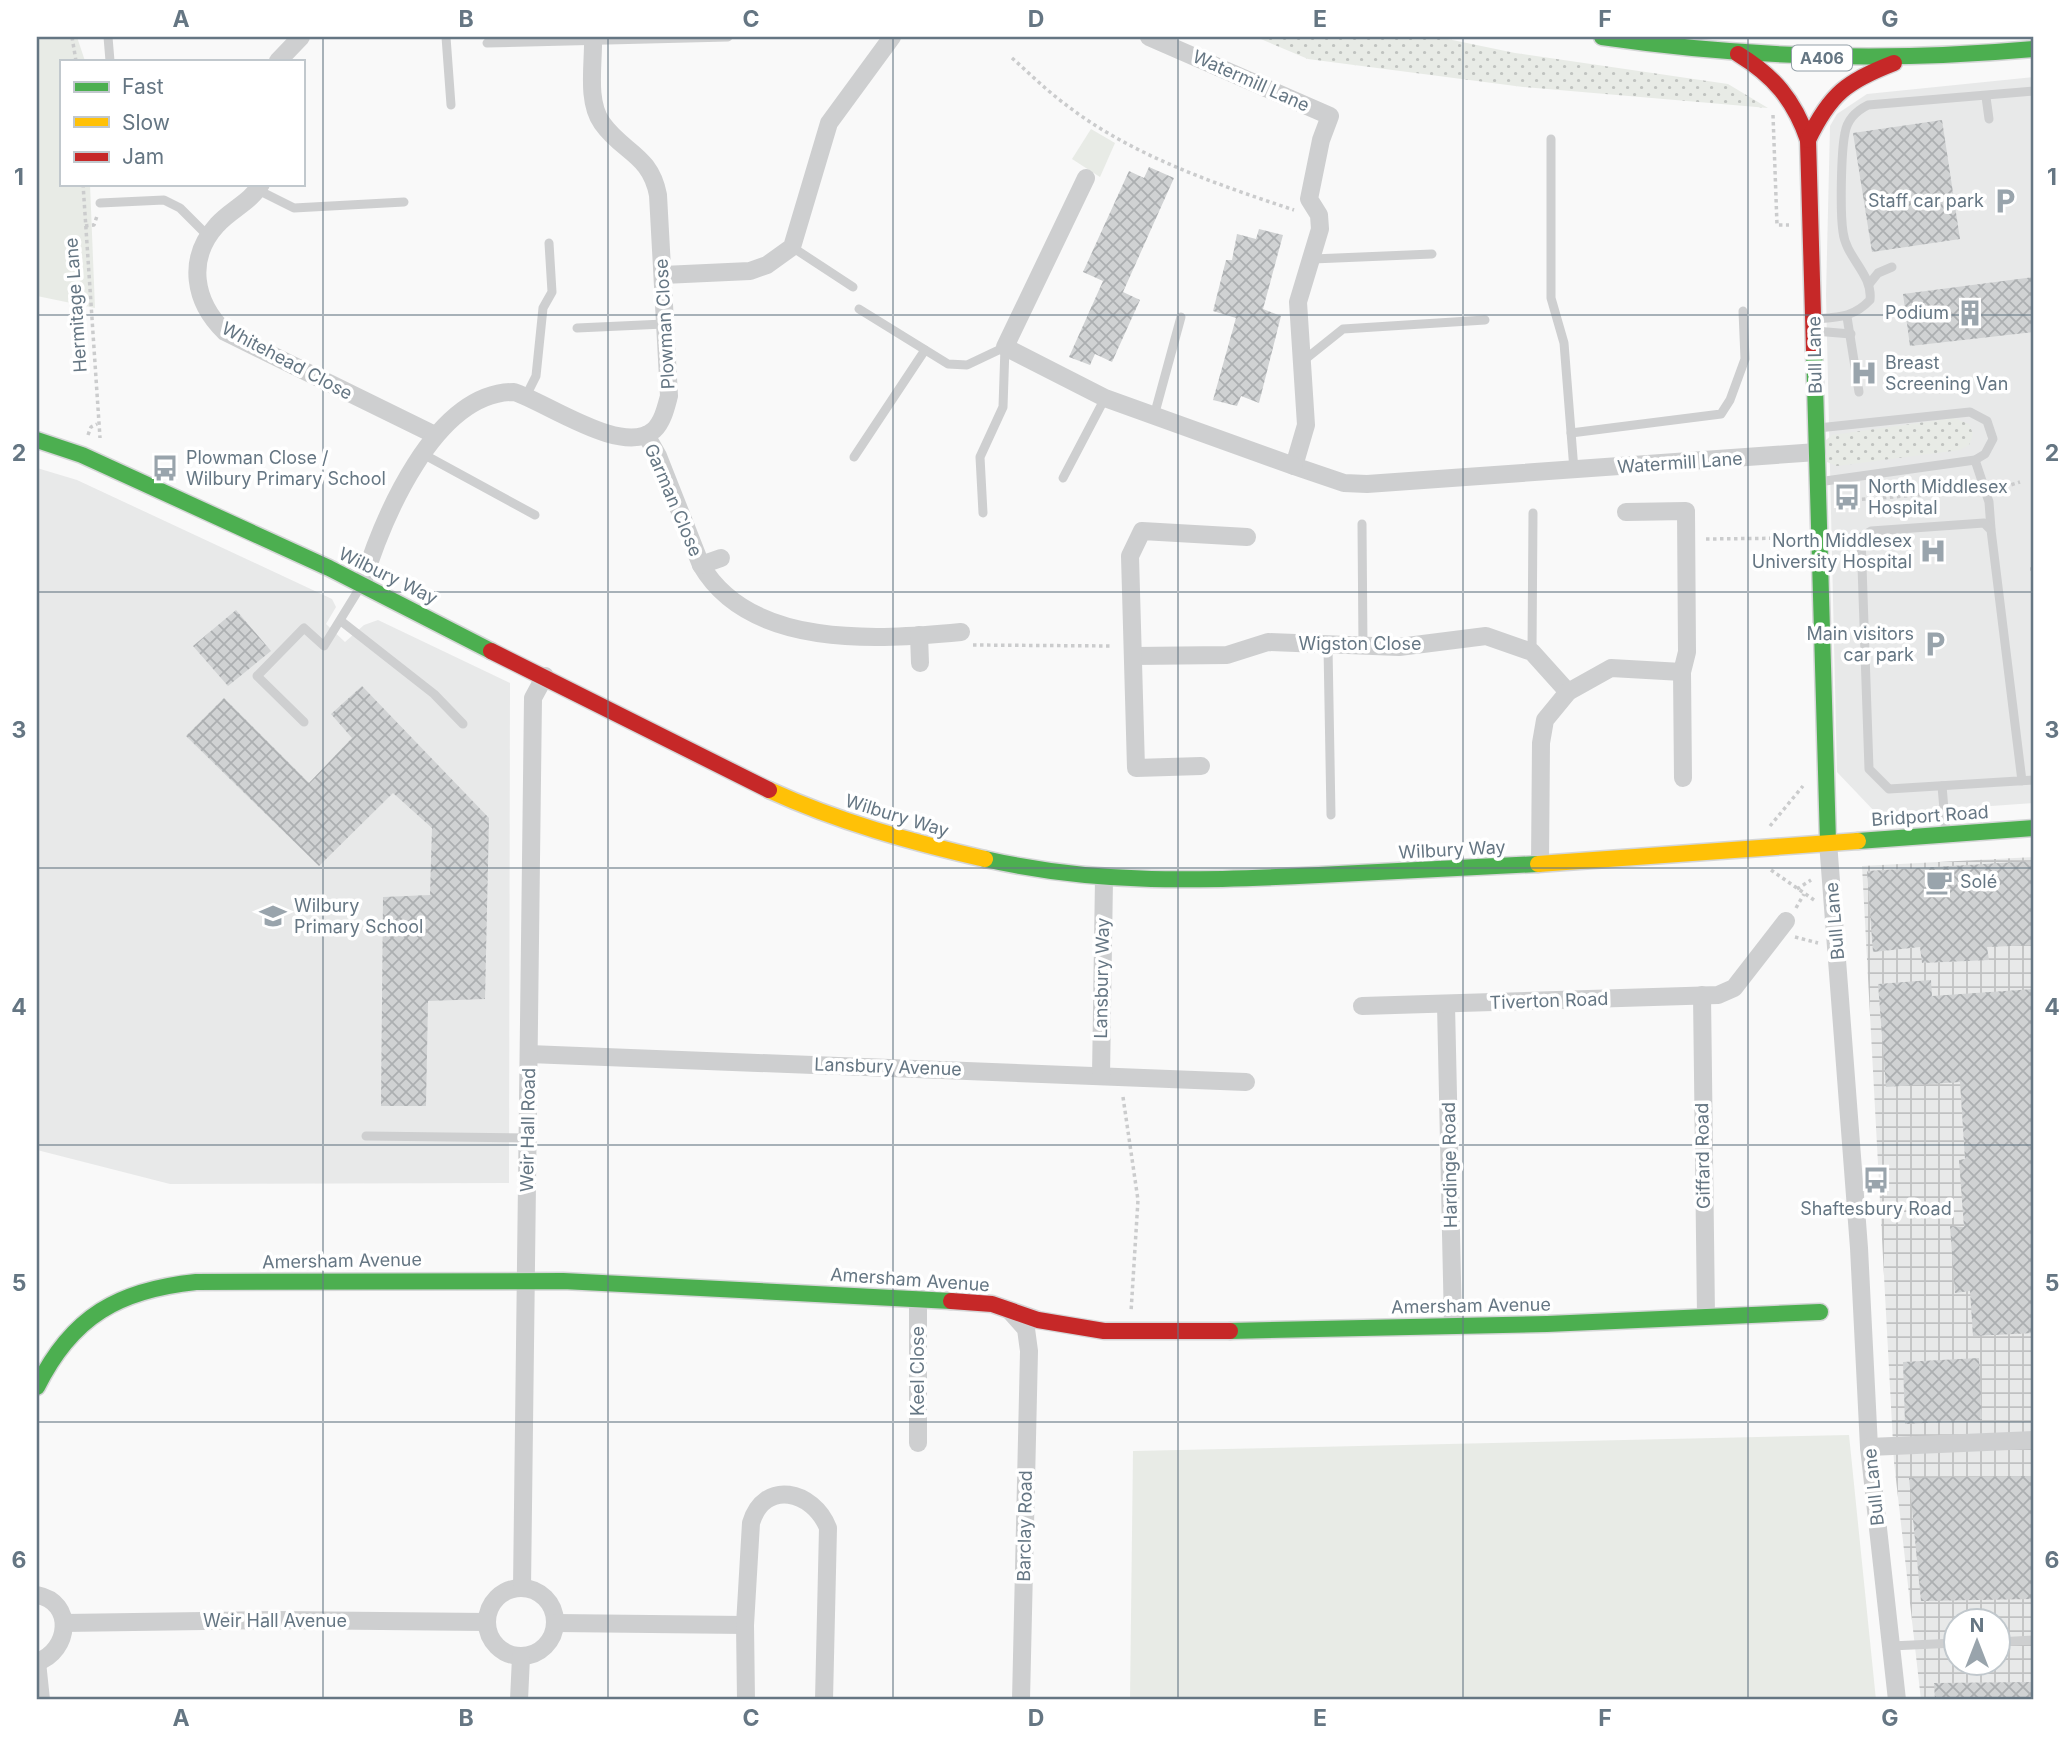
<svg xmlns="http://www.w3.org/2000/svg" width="2071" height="1737" font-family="Inter,sans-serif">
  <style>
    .built { fill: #e8e9e9 }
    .industrial { fill: url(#industrial-grid); fill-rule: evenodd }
    .grass { fill: url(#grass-dots) }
    .green { fill: #e8ebe6 }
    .building { fill: url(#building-cross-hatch) }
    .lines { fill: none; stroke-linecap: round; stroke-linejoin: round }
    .fast-casing { stroke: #d5d6d7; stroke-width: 19 }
    .slow-casing { stroke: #d5d6d7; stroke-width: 19 }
    .jam-casing { stroke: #d5d6d7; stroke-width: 19 }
    .path { stroke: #cbcccd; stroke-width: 3.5; stroke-dasharray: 3.5 3.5; stroke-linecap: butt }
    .lane { stroke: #cecfd0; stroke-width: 9 }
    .street { stroke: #cecfd0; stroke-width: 18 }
    .fast { stroke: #4caf50; stroke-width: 16 }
    .slow { stroke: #ffc107; stroke-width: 16 }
    .jam { stroke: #c62828; stroke-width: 16 }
    .grid { fill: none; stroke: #657683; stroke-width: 2; stroke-opacity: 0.55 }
    .labels { text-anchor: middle; stroke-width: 7; stroke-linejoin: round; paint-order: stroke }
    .shield { fill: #fff; stroke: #939fa8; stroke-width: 2 }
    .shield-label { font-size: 16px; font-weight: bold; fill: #657683 }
    .street-label { font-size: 18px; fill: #657683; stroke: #fff }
    .poi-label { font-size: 18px; fill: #657683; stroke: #fff; text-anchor: start }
    .neatline { fill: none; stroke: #657683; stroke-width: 2.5 }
    .grid-label { font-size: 23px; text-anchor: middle; font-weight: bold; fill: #657683 }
  </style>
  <defs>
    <pattern id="industrial-grid" width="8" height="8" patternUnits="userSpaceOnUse" patternTransform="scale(1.75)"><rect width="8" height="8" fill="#e8e9e9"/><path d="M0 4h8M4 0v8" fill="none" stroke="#c0c1c2"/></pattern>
    <pattern id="grass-dots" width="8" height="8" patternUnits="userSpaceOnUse" patternTransform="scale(1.75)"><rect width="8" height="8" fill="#e8ebe6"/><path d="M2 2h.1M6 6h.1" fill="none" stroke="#c0c3c0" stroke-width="1.8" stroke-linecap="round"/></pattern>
    <pattern id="building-cross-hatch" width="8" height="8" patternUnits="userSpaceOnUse" patternTransform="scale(1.75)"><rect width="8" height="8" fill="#d0d2d3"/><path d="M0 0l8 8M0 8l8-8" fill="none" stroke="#acafb1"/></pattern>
  </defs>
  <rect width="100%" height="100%" fill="#f9f9f9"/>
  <g class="built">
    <path d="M2034,77V803L1877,814L1837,772L1826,295L1830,126L1837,114L1867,94Z"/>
    <path d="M37,468L77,480L332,599L336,607L326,624L345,642L364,625L378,620L510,683L509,1183L170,1184L37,1150Z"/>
  </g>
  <path class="industrial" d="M2034,857V1700H1921L1894,1462L1862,866ZM1955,1622H1997V1664H1955Z"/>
  <g class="grass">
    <path d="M1256,37H1438L1515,53L1728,84L1768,108L1523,87L1308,59Z"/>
    <path d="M1954,418L1969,424L1973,434L1969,445L1960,450L1837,466L1827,462L1826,440L1832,435Z"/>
  </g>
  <g class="green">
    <path d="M37,37H77L85,61H61V184H90L95,308L37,296Z"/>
    <path d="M1091,129L1115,143L1100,177L1072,159Z"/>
    <path d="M1849,1435L1876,1700H1130L1133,1451Z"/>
  </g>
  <g class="building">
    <path d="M1942,120L1960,239L1872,252L1853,133Z"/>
    <path d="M1149,167L1174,178L1123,292L1140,300L1112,362L1095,354L1090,365L1069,357L1103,281L1083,272L1129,171L1144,178Z"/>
    <path d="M1259,229L1283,235L1263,309L1281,316L1259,403L1241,396L1237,406L1213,400L1236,318L1213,311L1226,260H1232L1237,234L1256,239Z"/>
    <path d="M2034,277V332L1910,346L1903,294Z"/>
    <path d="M236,610L271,651L228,686L193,646Z"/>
    <path d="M362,686L489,818L485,999L428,1001L426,1106H381L383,897L430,895L432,828L393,793L319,866L186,736L224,698L309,783L352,738L331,714Z"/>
    <path d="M2034,861V945L1987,947L1989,960L1922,963L1920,947L1873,952L1867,871Z"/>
    <path d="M1931,980L1932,996L2034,989V1333L1973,1336L1970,1291L1955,1293L1950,1226L1964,1227L1959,1160L1965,1159L1960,1082L1886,1087L1878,984Z"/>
    <path d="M1979,1358L1982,1420L1905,1424L1903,1362Z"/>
    <path d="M2034,1476V1599L1921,1601L1909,1478Z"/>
    <path d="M2034,1682V1700H1935L1934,1683Z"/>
  </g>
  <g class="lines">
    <g class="fast-casing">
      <g id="fast">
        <path d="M1602,37C1746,58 1889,62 2034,49"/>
        <path d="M1814,350L1828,842"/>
        <path d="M37,440L82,455L329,568L491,651"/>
        <path d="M1858,841L2034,828"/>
        <path d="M985,859C1099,885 1203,881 1319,875C1392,872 1465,868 1538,864"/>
        <path d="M1230,1331L1547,1324L1820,1312"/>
        <path d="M37,1387C72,1316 119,1290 196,1282L563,1281L951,1301"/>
      </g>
    </g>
    <g class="slow-casing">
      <g id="slow">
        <path d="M769,790C839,822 911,842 985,859"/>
        <path d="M1538,864L1858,841"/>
      </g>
    </g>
    <g class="jam-casing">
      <g id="jam">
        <path d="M1738,54C1774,76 1794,100 1808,140L1814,350"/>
        <path d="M1808,140C1830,94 1847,81 1894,63"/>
        <path d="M491,651L769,790"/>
        <path d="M951,1301L992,1304L1038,1320L1104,1331H1230"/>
      </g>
    </g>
    <g class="path">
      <path d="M72,37L76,61"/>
      <path d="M1012,58C1029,73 1046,90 1065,104C1130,155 1216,184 1294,210"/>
      <path d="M1773,115L1777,225H1789"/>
      <path d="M83,184L100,438"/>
      <path d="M85,226L94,225L97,216"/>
      <path d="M88,435L91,427L97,424"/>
      <path d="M2033,460L2034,457"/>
      <path d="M1998,489L2020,482"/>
      <path d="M1841,501L1969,491"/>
      <path d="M1706,539L1796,538"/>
      <path d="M2030,569H2034"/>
      <path d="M973,645L1113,646"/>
      <path d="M1770,826L1803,786"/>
      <path d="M1771,870L1814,900"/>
      <path d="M1797,889L1811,880"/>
      <path d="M1796,908L1804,894"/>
      <path d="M1795,937L1818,943"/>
      <path d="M1123,1097L1138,1200L1131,1312"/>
    </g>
    <g class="lane">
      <path d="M108,37L110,61"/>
      <path d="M446,37L451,105"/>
      <path d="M487,43L728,37"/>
      <path d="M1986,97L1989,119"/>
      <path d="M1551,139V298L1564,343L1574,470"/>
      <path d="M258,190L294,208L404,202"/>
      <path d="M100,203L164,200L180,208L208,236"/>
      <path d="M792,247L853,287"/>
      <path d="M1313,259L1432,254"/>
      <path d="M1870,283L1878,273L1892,267"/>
      <path d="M859,309L948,364L967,365L1005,347L1003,407L980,457L983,513"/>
      <path d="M1847,317L1859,392"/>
      <path d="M1814,319C1838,317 1853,318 1870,300C1873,274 1846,258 1843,232C1840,212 1841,152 1845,133C1847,120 1856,111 1868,105L2034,91"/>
      <path d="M577,328L664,324"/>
      <path d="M1815,331L1851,334"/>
      <path d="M1303,361L1343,329L1485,320"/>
      <path d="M526,396L536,376L543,308L552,292L549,243"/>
      <path d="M1154,416L1181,317"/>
      <path d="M1818,428L1970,412L1987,421L1993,439L1985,454L1975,460L1818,482"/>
      <path d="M1571,433L1721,414L1730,400L1745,359L1743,311"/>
      <path d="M423,454L535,515"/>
      <path d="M854,457L925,350"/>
      <path d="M1975,460L1989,502L1991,529"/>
      <path d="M1063,478L1105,398"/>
      <path d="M1362,524L1363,647"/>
      <path d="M341,621L434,694L463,724"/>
      <path d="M1328,647L1331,815"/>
      <path d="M1532,652L1533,513"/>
      <path d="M304,722L257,676L304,628L324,646L361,586"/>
      <path d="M2022,781L1991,530L1984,523L1871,531L1861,537L1869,769L1889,789L2034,780"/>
      <path d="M1942,786L1946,833"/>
      <path d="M366,1136L528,1138"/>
      <path d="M1997,1642L2034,1640"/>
      <path d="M1891,1646L1955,1643"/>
    </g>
    <g class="street">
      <path d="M1149,37L1330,116L1321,140L1309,199L1319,215L1320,229L1298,302L1306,425L1294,466L1344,483L1367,484L1817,452"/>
      <path d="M278,61L301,37"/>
      <path d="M1086,178L1005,347L1105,398L1294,466"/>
      <path d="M261,184C251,202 230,210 217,225C186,259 194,302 225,332L435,435"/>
      <path d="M663,275L750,271L767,265L792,247L829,123L892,37"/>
      <path d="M646,435L658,456L701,565C750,649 877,640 961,632"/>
      <path d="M1626,512L1686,511L1687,652L1682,672L1683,778"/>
      <path d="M701,565L721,558"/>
      <path d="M362,585C382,520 434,392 514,392C548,403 623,457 654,430C663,421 666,407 669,396L658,195C650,154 623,153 602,123C586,101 594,62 593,37"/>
      <path d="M919,635L920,663"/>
      <path d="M1134,656L1227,655L1268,642L1399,647L1486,636L1532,652L1568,692"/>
      <path d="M1201,766L1136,768L1130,556L1142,531L1247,537"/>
      <path d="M1828,842L1859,1248L1869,1447L1897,1700"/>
      <path d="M1540,864L1541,743L1545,720L1568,692L1611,668L1682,672"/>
      <path d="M1702,995L1706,1316"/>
      <path d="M1446,1004L1453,1325"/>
      <path d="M1362,1006L1718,995L1734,988L1786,921"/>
      <path d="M529,1054L1246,1082"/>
      <path d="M1101,1076L1104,879"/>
      <path d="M918,1299V1443"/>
      <path d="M1010,1311L1026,1329L1029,1351L1021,1700"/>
      <path d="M1869,1447L2034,1440"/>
      <circle cx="521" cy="1622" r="34"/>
      <path d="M522,1588L533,698L545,676"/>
      <path d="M37,1595C75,1602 70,1651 37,1662"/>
      <path d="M64,1623L276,1620L487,1622"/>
      <path d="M556,1623L745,1625"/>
      <path d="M37,1662L41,1700"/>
      <path d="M519,1700L521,1657"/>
      <path d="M746,1700L745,1625L751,1523C764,1479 813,1490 828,1528L824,1700"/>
    </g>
    <use href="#fast" class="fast"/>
    <use href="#slow" class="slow"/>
    <use href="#jam" class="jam"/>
  </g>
  <path class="grid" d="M323,37V1700M608,37V1700M893,37V1700M1178,37V1700M1463,37V1700M1748,37V1700M37,315H2034M37,592H2034M37,868H2034M37,1145H2034M37,1422H2034"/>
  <defs>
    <g id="parking-bare" transform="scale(2.1)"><path d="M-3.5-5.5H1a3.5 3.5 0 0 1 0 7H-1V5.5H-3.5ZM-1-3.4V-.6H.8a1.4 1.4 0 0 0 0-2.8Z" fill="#99a4ac" stroke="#fff" stroke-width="2.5" paint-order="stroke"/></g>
    <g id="building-bare" transform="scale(2.1)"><path d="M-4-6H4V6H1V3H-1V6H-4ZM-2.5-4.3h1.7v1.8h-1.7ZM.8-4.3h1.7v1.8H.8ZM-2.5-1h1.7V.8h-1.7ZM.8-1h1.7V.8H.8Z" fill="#99a4ac" stroke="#fff" stroke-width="2.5" paint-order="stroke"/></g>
    <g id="hospital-bare" transform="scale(2.1)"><path d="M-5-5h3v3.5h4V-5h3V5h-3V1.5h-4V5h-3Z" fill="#99a4ac" stroke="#fff" stroke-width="2.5" paint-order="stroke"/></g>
    <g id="bus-bare" transform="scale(2.1)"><path d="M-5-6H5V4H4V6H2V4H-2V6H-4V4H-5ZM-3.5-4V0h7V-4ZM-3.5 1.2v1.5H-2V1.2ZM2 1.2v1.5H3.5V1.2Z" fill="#99a4ac" stroke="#fff" stroke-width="2.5" paint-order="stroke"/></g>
    <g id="cafe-bare" transform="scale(2.1)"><path d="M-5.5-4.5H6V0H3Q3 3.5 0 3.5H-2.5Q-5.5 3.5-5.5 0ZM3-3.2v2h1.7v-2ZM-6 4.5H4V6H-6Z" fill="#99a4ac" stroke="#fff" stroke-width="2.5" paint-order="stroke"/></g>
    <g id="school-bare" transform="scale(2.1)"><path d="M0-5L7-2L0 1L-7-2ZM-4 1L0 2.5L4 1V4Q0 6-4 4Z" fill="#99a4ac" stroke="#fff" stroke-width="2.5" paint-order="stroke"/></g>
  </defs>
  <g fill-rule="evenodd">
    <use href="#parking-bare" x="2005" y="201"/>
    <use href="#building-bare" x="1970" y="313"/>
    <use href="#hospital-bare" x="1864" y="373"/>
    <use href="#bus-bare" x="165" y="468"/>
    <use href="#bus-bare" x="1847" y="497"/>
    <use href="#hospital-bare" x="1933" y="551"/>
    <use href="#parking-bare" x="1935" y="644"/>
    <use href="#cafe-bare" x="1939" y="882"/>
    <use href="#school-bare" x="273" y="916"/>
    <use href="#bus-bare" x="1876" y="1180"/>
  </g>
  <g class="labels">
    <rect class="shield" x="1792" y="45.5" width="60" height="25" rx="5"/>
    <g class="shield-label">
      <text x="1822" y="64">A406</text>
    </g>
    <g class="street-label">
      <text transform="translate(1251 81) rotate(24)" y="6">Watermill Lane</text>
      <text transform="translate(76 305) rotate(-94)" y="6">Hermitage Lane</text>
      <text transform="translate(665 324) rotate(-93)" y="6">Plowman Close</text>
      <text transform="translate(1815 355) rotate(-91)" y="6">Bull Lane</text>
      <text transform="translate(287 361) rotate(28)" y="6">Whitehead Close</text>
      <text transform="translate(1680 463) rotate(-4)" y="6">Watermill Lane</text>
      <text transform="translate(673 500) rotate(67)" y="6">Garman Close</text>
      <text transform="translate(388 576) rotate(26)" y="6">Wilbury Way</text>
      <text x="1360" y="650">Wigston Close</text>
      <text transform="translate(897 816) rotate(17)" y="6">Wilbury Way</text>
      <text transform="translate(1930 816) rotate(-4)" y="6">Bridport Road</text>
      <text transform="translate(1452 850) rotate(-3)" y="6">Wilbury Way</text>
      <text transform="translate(1835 921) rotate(-95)" y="6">Bull Lane</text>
      <text transform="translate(1102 978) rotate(-89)" y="6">Lansbury Way</text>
      <text transform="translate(1549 1001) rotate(-2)" y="6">Tiverton Road</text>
      <text transform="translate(888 1067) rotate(2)" y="6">Lansbury Avenue</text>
      <text transform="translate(528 1130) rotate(-89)" y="6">Weir Hall Road</text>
      <text transform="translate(1703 1156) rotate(-91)" y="6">Giffard Road</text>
      <text transform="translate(1450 1165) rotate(-91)" y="6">Hardinge Road</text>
      <text transform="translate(342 1261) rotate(-1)" y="6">Amersham Avenue</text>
      <text transform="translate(910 1280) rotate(4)" y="6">Amersham Avenue</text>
      <text transform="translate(1471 1306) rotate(-1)" y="6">Amersham Avenue</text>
      <text transform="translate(918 1371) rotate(-90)" y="6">Keel Close</text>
      <text transform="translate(1874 1487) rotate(-96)" y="6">Bull Lane</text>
      <text transform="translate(1025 1526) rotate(-89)" y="6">Barclay Road</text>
      <text x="275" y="1627">Weir Hall Avenue</text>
    </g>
    <g class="poi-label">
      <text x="1984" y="207" text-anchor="end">Staff car park</text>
      <text x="1949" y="319" text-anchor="end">Podium</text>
      <text x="1885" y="369">Breast<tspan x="1885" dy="21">Screening Van</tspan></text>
      <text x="186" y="464">Plowman Close /<tspan x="186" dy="21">Wilbury Primary School</tspan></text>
      <text x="1868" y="493">North Middlesex<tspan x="1868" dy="21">Hospital</tspan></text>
      <text x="1912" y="547" text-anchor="end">North Middlesex<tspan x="1912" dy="21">University Hospital</tspan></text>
      <text x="1914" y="640" text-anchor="end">Main visitors<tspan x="1914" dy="21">car park</tspan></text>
      <text x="1960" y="888">Solé</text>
      <text x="294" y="912">Wilbury<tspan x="294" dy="21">Primary School</tspan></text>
      <text x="1876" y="1215" text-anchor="middle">Shaftesbury Road</text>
    </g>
  </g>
  <rect width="2071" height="1737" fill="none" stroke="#ffffff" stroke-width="77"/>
  <rect x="60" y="60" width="245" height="126" fill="#ffffff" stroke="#c1c8cd" stroke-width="2"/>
  <rect x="74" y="82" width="35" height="10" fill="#4caf50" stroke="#c1c8cd" stroke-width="2"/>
  <text x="122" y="94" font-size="21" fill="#657683">Fast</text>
  <rect x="74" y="117" width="35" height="10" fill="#ffc107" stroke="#c1c8cd" stroke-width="2"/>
  <text x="122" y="130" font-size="21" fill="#657683">Slow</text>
  <rect x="74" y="152" width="35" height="10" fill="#c62828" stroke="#c1c8cd" stroke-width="2"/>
  <text x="122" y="164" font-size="21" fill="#657683">Jam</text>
  <g transform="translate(1977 1642)"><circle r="33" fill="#ffffff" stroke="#c1c8cd" stroke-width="2"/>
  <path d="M0-5L12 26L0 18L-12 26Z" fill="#99a4ac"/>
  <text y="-10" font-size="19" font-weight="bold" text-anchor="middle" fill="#657683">N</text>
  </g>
  <rect x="38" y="38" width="1994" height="1660" class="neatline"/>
  <g class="grid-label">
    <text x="181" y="27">A</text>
    <text x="466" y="27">B</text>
    <text x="751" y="27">C</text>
    <text x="1036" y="27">D</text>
    <text x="1320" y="27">E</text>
    <text x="1605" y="27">F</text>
    <text x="1890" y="27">G</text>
    <text x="19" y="185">1</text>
    <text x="2052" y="185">1</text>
    <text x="19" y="461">2</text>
    <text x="2052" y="461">2</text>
    <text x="19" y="738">3</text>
    <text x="2052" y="738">3</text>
    <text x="19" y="1015">4</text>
    <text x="2052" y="1015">4</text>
    <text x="19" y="1291">5</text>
    <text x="2052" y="1291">5</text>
    <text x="19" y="1568">6</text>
    <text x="2052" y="1568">6</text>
    <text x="181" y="1726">A</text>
    <text x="466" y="1726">B</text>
    <text x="751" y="1726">C</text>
    <text x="1036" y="1726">D</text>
    <text x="1320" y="1726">E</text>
    <text x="1605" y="1726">F</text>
    <text x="1890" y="1726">G</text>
  </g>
</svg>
